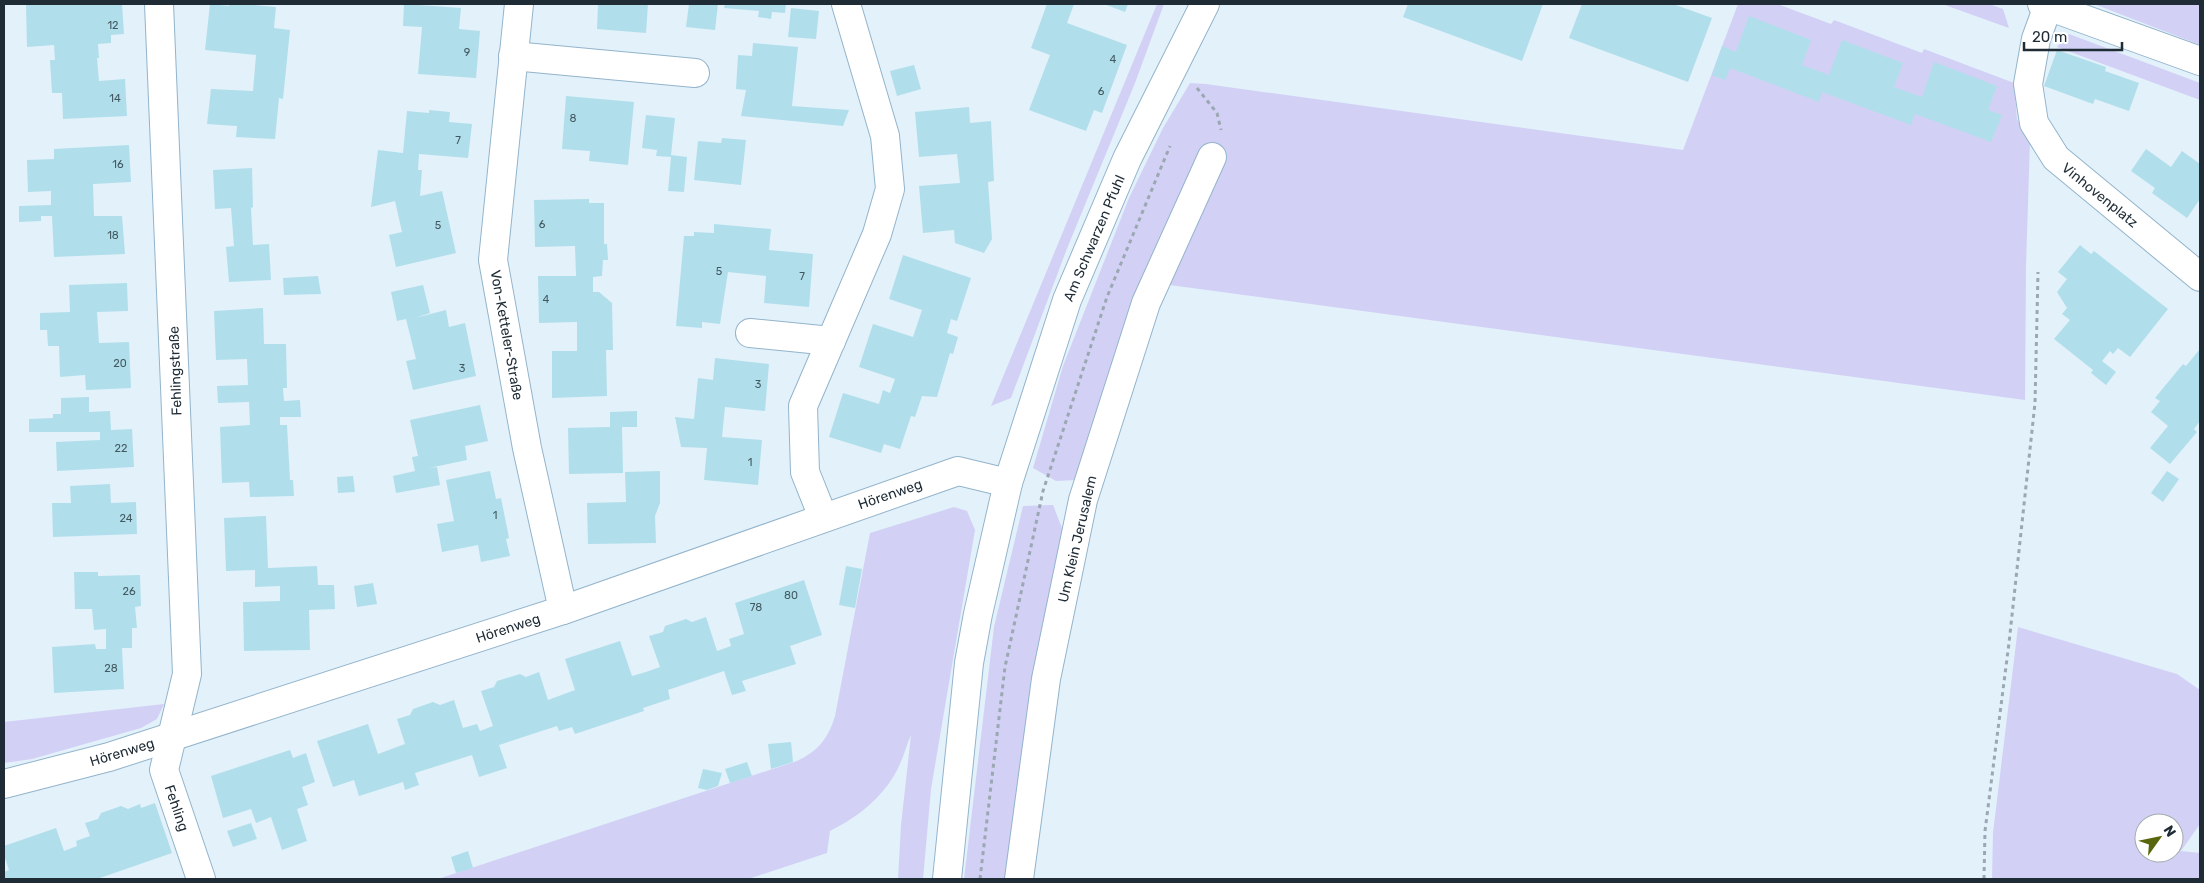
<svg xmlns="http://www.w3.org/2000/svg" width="2204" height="883" font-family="Rubik,sans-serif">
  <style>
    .green { fill: #d2d1f5; fill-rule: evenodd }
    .building { fill: #b0dfeb }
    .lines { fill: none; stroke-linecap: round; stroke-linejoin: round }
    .street-casing { stroke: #93b4cb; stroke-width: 30 }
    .secondary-casing { stroke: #93b4cb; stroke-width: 30 }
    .path { stroke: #9ba8b2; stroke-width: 3; stroke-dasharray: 4 4; stroke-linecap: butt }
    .street { stroke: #fff; stroke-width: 28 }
    .secondary { stroke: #fff; stroke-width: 28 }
    .labels { text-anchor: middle; stroke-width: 4; stroke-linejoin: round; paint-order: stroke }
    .number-label { font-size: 11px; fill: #435962 }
    .street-label { font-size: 14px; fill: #1f2c35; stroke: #fff }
  </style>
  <rect width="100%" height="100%" fill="#e3f1fb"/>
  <g class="green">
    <path d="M1157,4H1164L1135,83L1066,251L1011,398L991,406Z"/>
    <path d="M1738,4H1777L1831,24L1834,20L1922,53L1924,49L2014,83L2017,119L2030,140L2026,266L2025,400L1162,284L1077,480L1056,481L1033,468L1063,366L1129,198L1163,128L1190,83L1206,84L1683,150Z"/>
    <path d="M1942,4H1989L2003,9L2009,28Z"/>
    <path d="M2094,4H2200V45Z"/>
    <path d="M2069,34L2200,83V100L2057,47Z"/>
    <path d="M1053,505L1064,533L1010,879H964L994,627L1023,506Z"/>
    <path d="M954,507L967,511L975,530L931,789L923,879H898L901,825L911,735C907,744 904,755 900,764C886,795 860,816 830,831L827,853L748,879H438L797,761C818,751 828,739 835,716L870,533Z"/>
    <path d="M2018,627L2177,674L2200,690V824L2181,851L2200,853V879H1992L1993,833ZM2144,823H2174V853H2144Z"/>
    <path d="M164,704L157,719L141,728L32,759L4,763V722Z"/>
  </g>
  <g class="building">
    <path d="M26,4H122L124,34L111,35V43L98,44L99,58H97L99,81L125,79L127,116L63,119L62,93H52L50,60H55L54,45L27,47Z"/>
    <path d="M210,4L229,6V4H244L276,7L274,28L290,30L283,99L279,98L275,139L236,137L237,126L207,124L211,89L253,91L256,55L205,50Z"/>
    <path d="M404,4L461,8L459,29L480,31L476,78L418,74L422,27L403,26Z"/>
    <path d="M598,4H648L646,33L597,29Z"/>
    <path d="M689,4H718L715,30L686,27Z"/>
    <path d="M725,4H786L785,13L772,12L771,19L758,17L759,11L724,8Z"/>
    <path d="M1047,4H1074L1067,23L1127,45L1102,113L1094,110L1086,131L1029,110L1050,55L1031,48Z"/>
    <path d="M1104,4H1128L1125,12Z"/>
    <path d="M1408,4H1543L1522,61L1403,17Z"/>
    <path d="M1582,4H1673L1712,18L1688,82L1569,38Z"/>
    <path d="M791,8L819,11L816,39L788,37Z"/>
    <path d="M1749,16L1811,40L1802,65L1829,75L1842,40L1903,63L1894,87L1922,97L1934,62L1997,86L1988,110L2002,115L1991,142L1915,114L1911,125L1822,92L1819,102L1730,68L1725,80L1712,75L1722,46L1736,52Z"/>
    <path d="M753,43L798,47L792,106L849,110L843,126L741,116L746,90L736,89L738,55L752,56Z"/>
    <path d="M2057,50L2106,67L2105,71L2139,83L2129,111L2095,99L2093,104L2044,86Z"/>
    <path d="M914,65L921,89L897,96L890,71Z"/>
    <path d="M566,96L634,102L628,165L589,161L590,151L562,149Z"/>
    <path d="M969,107L970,123L991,121L994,181L988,182L992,239L984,253L955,243L954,230L923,233L919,186L960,183L957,154L919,157L915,112Z"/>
    <path d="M429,110L450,112L449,122L472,124L468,158L419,154L418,170H422L420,196L442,191L456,253L396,267L389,235L402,232L395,201L371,207L378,150L403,153L407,111L429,113Z"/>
    <path d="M646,115L675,118L671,155L687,157L684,192L668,191L671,157L656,156L657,150L642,148Z"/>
    <path d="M722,138L746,140L741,185L694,180L698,141L721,143Z"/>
    <path d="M129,145L131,182L93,184L94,216H122L125,254L54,257L52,216H41V221L19,222V206L51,205V191L28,192L27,160L54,159V149Z"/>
    <path d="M2146,149L2171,167L2182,151L2200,164V199L2187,218L2152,193L2155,188L2131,171Z"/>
    <path d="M252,168L253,207L251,208L253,245L269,244L271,280L229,282L226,247L234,246L231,208L215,209L213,170Z"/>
    <path d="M589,199V203H604V244H607L608,260H603L602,276L593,277V292H599L612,303L613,350H606L607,396L552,398V351H577V322L539,323L538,276H576L575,246L535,247L534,200Z"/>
    <path d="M714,224L771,229L769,250L813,254L809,307L764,303L766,276L728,272L720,324L702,322V328L676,326L684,236H694V232L714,233Z"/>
    <path d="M2080,245L2091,254L2094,251L2168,309L2130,357L2118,348L2113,354L2110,351L2102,361L2116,372L2106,385L2091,373L2093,370L2054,339L2070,320L2062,314L2067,308L2057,292L2067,279L2058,272Z"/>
    <path d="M903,255L971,278L957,321L951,319L947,333L958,337L953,354L950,353L937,397L922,396L915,417L911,416L900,449L884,444L881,453L829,437L843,393L879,404L883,390L890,393L895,379L859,367L873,324L913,337L922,310L889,299Z"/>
    <path d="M318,276L321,294L284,295L283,278Z"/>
    <path d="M127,283L128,311L97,312L99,343L129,342L131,388L86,390L85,375L60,377L59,346H48L47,330H40V313L70,312L69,285Z"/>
    <path d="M423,285L430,313L415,318L446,310L449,327L465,323L476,376L413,390L406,361L416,359L406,319L397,321L391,292Z"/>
    <path d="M263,308L264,344H286L287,388H283L284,401L300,400L301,417H280V425H287L290,480H293L294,496L250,497L249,482L222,483L220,427L250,425L249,402L218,403L217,386L248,385L247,359L216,360L214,311Z"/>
    <path d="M2200,349V421L2194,429L2197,432L2170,464L2150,448L2168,426L2151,412L2160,401L2155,398L2183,364L2186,366Z"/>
    <path d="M715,358L769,364L765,411L725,407L722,437L762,440L758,485L704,480L707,448L681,447L675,417L694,419L698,378L713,380Z"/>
    <path d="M89,397V412L110,411L111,430L132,429L134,467L57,471L56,442L100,440V432H29V419L53,418V414H61V398Z"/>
    <path d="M480,405L488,441L465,446L467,460L429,468L437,467L440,485L396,493L393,476L415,471L412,457L418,456L410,420Z"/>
    <path d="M637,411V427H622L623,473L569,474L568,428L610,427V412Z"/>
    <path d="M490,471L496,499L501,498L509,538L506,539L510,556L481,562L478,545L442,552L437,524L454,521L446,480Z"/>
    <path d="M660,471V503L655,516L656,543L588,544L587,503L626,502L625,472Z"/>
    <path d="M2167,471L2179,479L2163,502L2151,493Z"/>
    <path d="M353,476L355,492L338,493L337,477Z"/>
    <path d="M110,484L111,503L136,502L137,534L53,537L52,503H71L70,486Z"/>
    <path d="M266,516L268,568L317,566L318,585H334L335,609L309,610L310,650L244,651L243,602L280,601V586L255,587V570L226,571L224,518Z"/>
    <path d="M846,566L862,569L855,608L839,605Z"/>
    <path d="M74,572H98V576L140,575L141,606L135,607L137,628H132V648H122L124,689L54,693L52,647L95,644L96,649H106V629L94,630L92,609H75Z"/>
    <path d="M804,580L822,635L790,646L796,664L742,681L746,691L732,695L724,671L668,690L670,699L643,708L644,711L575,734L572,727L559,731L557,726L499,745L507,768L479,777L472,755L415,773L419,785L405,790L403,782L359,796L354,780L333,787L317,741L368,724L378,754L405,744L397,719L410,715L413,709L433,702L440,705L454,700L463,728L477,724L480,731L493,726L481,691L494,687L497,681L520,674L526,677L539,672L548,700L575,690L565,659L620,641L632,676L646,672L660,667L649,636L663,632L665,626L686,619L692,622L706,617L717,651L731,646L729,639L744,634L735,603Z"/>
    <path d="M373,583L377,604L357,607L354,586Z"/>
    <path d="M791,742L793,762L771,769L768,744Z"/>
    <path d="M290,750L293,758L306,753L315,782L302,787L308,805L297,809L307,841L282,850L271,817L256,823L251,809L223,818L211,776Z"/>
    <path d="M747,762L752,776L730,783L725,769Z"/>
    <path d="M703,769L722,773L718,786L707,790L698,788Z"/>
    <path d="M155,803L172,853L97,879H4V872L9,870L4,855V846L56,828L64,851L77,846L76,841L90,836L85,823L98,819L101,813L121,806L128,809L140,804L141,808Z"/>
    <path d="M251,823L257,839L233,847L227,831Z"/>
    <path d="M468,851L473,868L456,873L451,857Z"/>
  </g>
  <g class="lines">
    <g class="street-casing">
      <g id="street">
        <path d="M159,4L187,674L164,770L201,879"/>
        <path d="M519,4L493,260L527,448L563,610"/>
        <path d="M2048,6L2036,39L2028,84L2034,123L2056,158L2200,277"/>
        <path d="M513,56L695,73"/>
        <path d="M750,333L831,341"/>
        <path d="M823,517L805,472L803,406L877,234L890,189L885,136L846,4"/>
        <path d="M4,784L109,757L563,610L958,471L1008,483"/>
        <path d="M1019,879L1046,679L1083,500L1146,303L1212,157"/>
      </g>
    </g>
    <g class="secondary-casing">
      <g id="secondary">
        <path d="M2042,4L2200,61"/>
        <path d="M947,879L969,663L978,614L1008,483L1067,300L1127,159L1205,4"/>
      </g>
    </g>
    <g class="path">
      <path d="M1197,88L1217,113L1221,130"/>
      <path d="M980,879L1005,667L1043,491L1107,297L1170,146"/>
      <path d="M1984,879L1985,831L2009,643L2035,403L2038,272"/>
    </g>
    <use href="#street" class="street"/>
    <use href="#secondary" class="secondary"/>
  </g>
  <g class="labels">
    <g class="number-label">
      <text x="113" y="29">12</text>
      <text x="467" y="56">9</text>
      <text x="1113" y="63">4</text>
      <text x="1101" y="95">6</text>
      <text x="115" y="102">14</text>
      <text x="573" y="122">8</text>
      <text x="458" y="144">7</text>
      <text x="118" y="168">16</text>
      <text x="542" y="228">6</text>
      <text x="438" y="229">5</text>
      <text x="113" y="239">18</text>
      <text x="719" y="275">5</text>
      <text x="802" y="280">7</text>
      <text x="546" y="303">4</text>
      <text x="120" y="367">20</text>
      <text x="462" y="372">3</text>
      <text x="758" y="388">3</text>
      <text x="121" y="452">22</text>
      <text x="750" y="466">1</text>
      <text x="495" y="519">1</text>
      <text x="126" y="522">24</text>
      <text x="129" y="595">26</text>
      <text x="791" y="599">80</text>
      <text x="756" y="611">78</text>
      <text x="111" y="672">28</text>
    </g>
    <g class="street-label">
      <text transform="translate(2100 195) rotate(39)" y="5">Vinhovenplatz</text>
      <text transform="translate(1094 238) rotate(-67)" y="5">Am Schwarzen Pfuhl</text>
      <text transform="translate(507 335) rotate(80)" y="5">Von-Ketteler-Straße</text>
      <text transform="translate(175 371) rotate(-92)" y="5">Fehlingstraße</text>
      <text transform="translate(890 494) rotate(-19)" y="5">Hörenweg</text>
      <text transform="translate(1077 539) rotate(-77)" y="5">Um Klein Jerusalem</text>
      <text transform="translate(508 628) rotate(-18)" y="5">Hörenweg</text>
      <text transform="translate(122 752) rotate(-17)" y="5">Hörenweg</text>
      <text transform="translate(177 808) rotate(71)" y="5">Fehling</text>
    </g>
  </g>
  <rect width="2204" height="883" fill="none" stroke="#1f2c35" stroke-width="10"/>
  <g transform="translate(2159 838) rotate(57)"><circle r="24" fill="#ffffff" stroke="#a5abae"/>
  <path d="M0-4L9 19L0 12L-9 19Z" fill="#59660b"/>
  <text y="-8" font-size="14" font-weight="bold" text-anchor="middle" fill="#1f2c35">N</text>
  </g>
  <path d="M2024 42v8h98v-8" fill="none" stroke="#1f2c35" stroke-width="2.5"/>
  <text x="2032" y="42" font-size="15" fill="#1f2c35" stroke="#ffffff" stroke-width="4" paint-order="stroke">20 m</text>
</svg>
